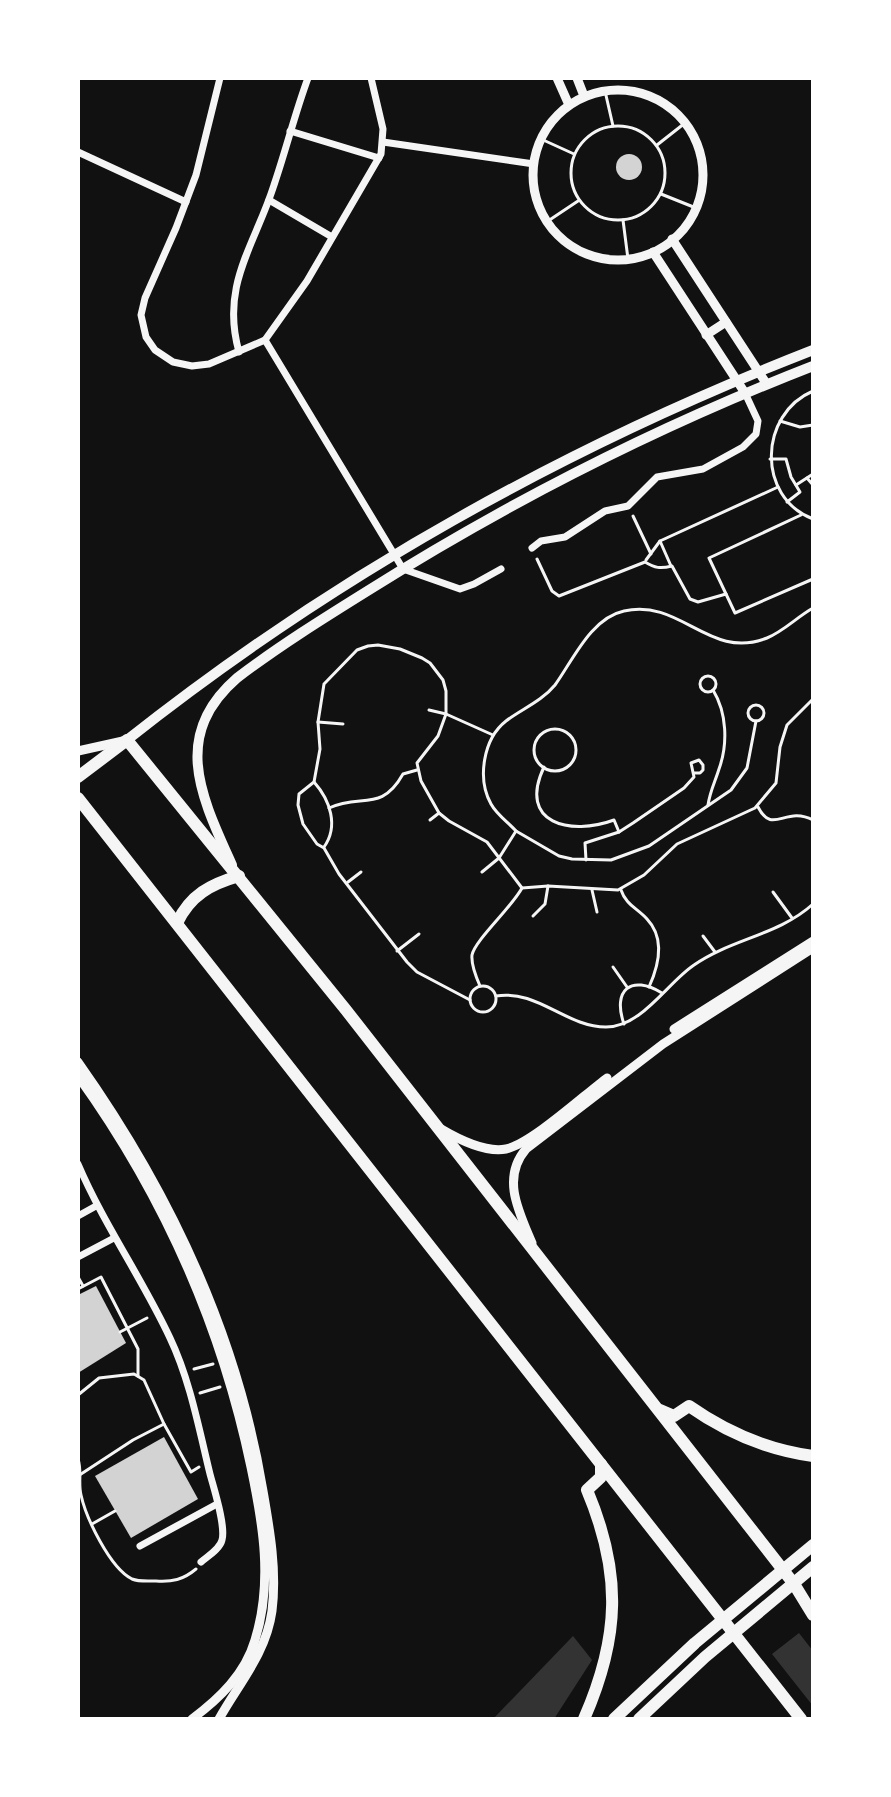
<svg xmlns="http://www.w3.org/2000/svg" width="891" height="1797" font-family="Helvetica,sans-serif">
  <style>
    .water { fill: #333 }
    .building { fill: #d3d3d3 }
    .lines { fill: none; stroke-linecap: round; stroke-linejoin: round }
    .path { stroke: #f5f5f5; stroke-width: 3 }
    .minor { stroke: #f5f5f5; stroke-width: 7 }
    .tertiary { stroke: #f5f5f5; stroke-width: 9 }
    .secondary { stroke: #f5f5f5; stroke-width: 10 }
    .primary { stroke: #f5f5f5; stroke-width: 12 }
  </style>
  <rect width="100%" height="100%" fill="#111"/>
  <g class="water">
    <path d="M799,1633L813,1651V1706L772,1654Z"/>
    <path d="M573,1636L592,1660L554,1719H493Z"/>
  </g>
  <g class="building">
    <circle cx="629" cy="167" r="13"/>
    <path d="M96,1286L126,1343L78,1373V1295Z"/>
    <path d="M164,1437L198,1499L131,1538L95,1476Z"/>
  </g>
  <g class="lines">
    <g class="path">
      <path d="M605,91L613,126"/>
      <circle cx="618" cy="173" r="47"/>
      <path d="M541,139L574,154"/>
      <path d="M657,145L685,123"/>
      <path d="M661,194L696,208"/>
      <path d="M623,220L628,259"/>
      <path d="M548,221L578,201"/>
      <path d="M813,391C759,414 756,497 813,519"/>
      <path d="M780,421L800,427L813,425"/>
      <path d="M813,446V463"/>
      <path d="M770,459H786L791,477L800,492L787,502"/>
      <path d="M807,478L813,485"/>
      <path d="M796,485L813,474"/>
      <path d="M633,516L651,554"/>
      <path d="M537,559L552,591L559,596L645,562C655,568 660,569 672,566L690,599L698,602L726,594L735,613L813,579"/>
      <path d="M646,560L660,541"/>
      <path d="M671,566L660,541L778,487"/>
      <path d="M726,594L709,558L801,515"/>
      <circle cx="708" cy="684" r="8"/>
      <circle cx="756" cy="713" r="8"/>
      <path d="M429,710L446,714L493,735"/>
      <path d="M318,722L343,724"/>
      <circle cx="555" cy="750" r="21"/>
      <path d="M544,767C517,824 571,836 614,820L619,832"/>
      <path d="M314,782C330,800 339,826 324,847"/>
      <path d="M708,805C710,791 715,782 719,769C728,744 727,713 713,690"/>
      <path d="M758,807C773,836 785,805 813,820"/>
      <path d="M329,808C361,793 381,813 403,774L417,770"/>
      <path d="M430,820L439,813"/>
      <path d="M516,831L559,856L572,859L611,860L649,846L731,790L747,768L756,721"/>
      <path d="M586,860L585,843L619,832L633,823L684,788L694,777L691,763L699,760L703,765V770L700,773H694"/>
      <path d="M482,872L499,858L516,831C508,822 497,815 491,804C477,779 483,739 506,721C522,709 542,701 555,685C573,660 591,618 624,611C681,598 709,661 767,638C784,631 797,617 813,608"/>
      <path d="M348,882L361,872"/>
      <path d="M592,890L597,912"/>
      <path d="M621,890C626,905 637,908 647,919C665,938 659,965 649,987"/>
      <path d="M773,892L792,918"/>
      <path d="M533,916L545,904L548,886"/>
      <path d="M703,936L715,952"/>
      <path d="M397,951L419,934"/>
      <path d="M613,967L627,987"/>
      <circle cx="483" cy="999" r="13"/>
      <path d="M480,986C476,977 471,965 472,955C475,940 512,907 522,888"/>
      <path d="M496,996C537,989 566,1027 606,1027C642,1027 667,983 694,965C731,939 779,935 813,904"/>
      <path d="M470,1000L417,972L407,962L339,874L324,848L317,844L303,824L298,805L299,794L314,782L320,749L318,722L324,684L357,650L368,646L378,645L400,649L422,658L430,663L443,680L446,691V714L438,736L417,763L421,781L439,813L449,821L487,842L522,888L548,886L618,890L644,875L677,844L755,808L776,783L780,747L787,725L813,699"/>
      <path d="M624,1024C612,990 631,974 662,993"/>
      <path d="M78,1277L83,1286"/>
      <path d="M78,1289L101,1277L138,1349V1376"/>
      <path d="M120,1332L147,1318"/>
      <path d="M194,1369L213,1364"/>
      <path d="M200,1393L220,1387"/>
      <path d="M78,1395L99,1378L134,1374L144,1380L164,1424L133,1440L78,1476"/>
      <path d="M164,1424L191,1472L199,1467"/>
      <path d="M78,1459C82,1471 78,1483 81,1495C86,1518 110,1568 132,1579C139,1582 148,1581 156,1581C172,1582 183,1580 196,1569"/>
      <path d="M92,1524L115,1511"/>
    </g>
    <g class="minor">
      <path d="M220,78L196,175L176,228L145,298L141,315L146,337L155,350L173,362L192,366L209,364L265,340L307,281L381,154L383,129L371,78"/>
      <path d="M290,131L379,158"/>
      <path d="M383,142L534,164"/>
      <path d="M78,152L186,202"/>
      <path d="M269,200L332,237"/>
      <path d="M265,340L403,569L460,589L474,584L501,569"/>
      <path d="M239,352C220,285 255,245 274,185C286,150 295,113 308,78"/>
      <path d="M532,548L541,541L565,537L605,511L628,506L657,477L703,469L743,447L756,434L758,421L745,393"/>
      <path d="M78,1164C104,1225 142,1278 170,1338C190,1380 199,1429 210,1474C214,1489 226,1526 222,1540C220,1549 208,1556 201,1562"/>
      <path d="M78,1216L96,1206"/>
      <path d="M78,1257L114,1238"/>
      <path d="M140,1546L217,1504"/>
    </g>
    <g class="tertiary">
      <path d="M557,78L569,105"/>
      <path d="M577,78L584,96"/>
      <circle cx="618" cy="175" r="85"/>
      <path d="M672,239L766,383"/>
      <path d="M653,252L745,393"/>
      <path d="M706,335L726,322"/>
      <path d="M78,751L123,741"/>
      <path d="M674,1029L813,941"/>
      <path d="M78,1062C170,1192 237,1333 263,1491C270,1531 277,1571 272,1611C266,1654 239,1683 219,1719"/>
      <path d="M78,1076C163,1194 221,1324 251,1467C263,1524 273,1582 255,1640C245,1674 220,1698 192,1719"/>
      <path d="M441,1129C458,1139 485,1153 506,1149C531,1144 584,1095 607,1078"/>
      <path d="M532,1243C519,1212 501,1178 526,1149L663,1044L813,948"/>
    </g>
    <g class="secondary">
      <path d="M127,740C334,576 567,446 813,350"/>
      <path d="M232,865C202,798 170,736 237,678C279,646 324,618 369,590C509,502 659,426 813,366"/>
    </g>
    <g class="primary">
      <path d="M78,777L127,740L346,1010L794,1584L813,1615"/>
      <path d="M78,798L801,1719"/>
      <path d="M177,923C190,895 211,884 239,876"/>
      <path d="M660,1410L674,1416L689,1406C726,1432 768,1450 813,1456"/>
      <path d="M584,1719C620,1637 622,1573 587,1490L601,1477V1464"/>
      <path d="M614,1719L695,1643L813,1545"/>
      <path d="M639,1719L705,1657L813,1567"/>
    </g>
  </g>
  <rect width="891" height="1797" fill="none" stroke="#ffffff" stroke-width="160"/>
</svg>
